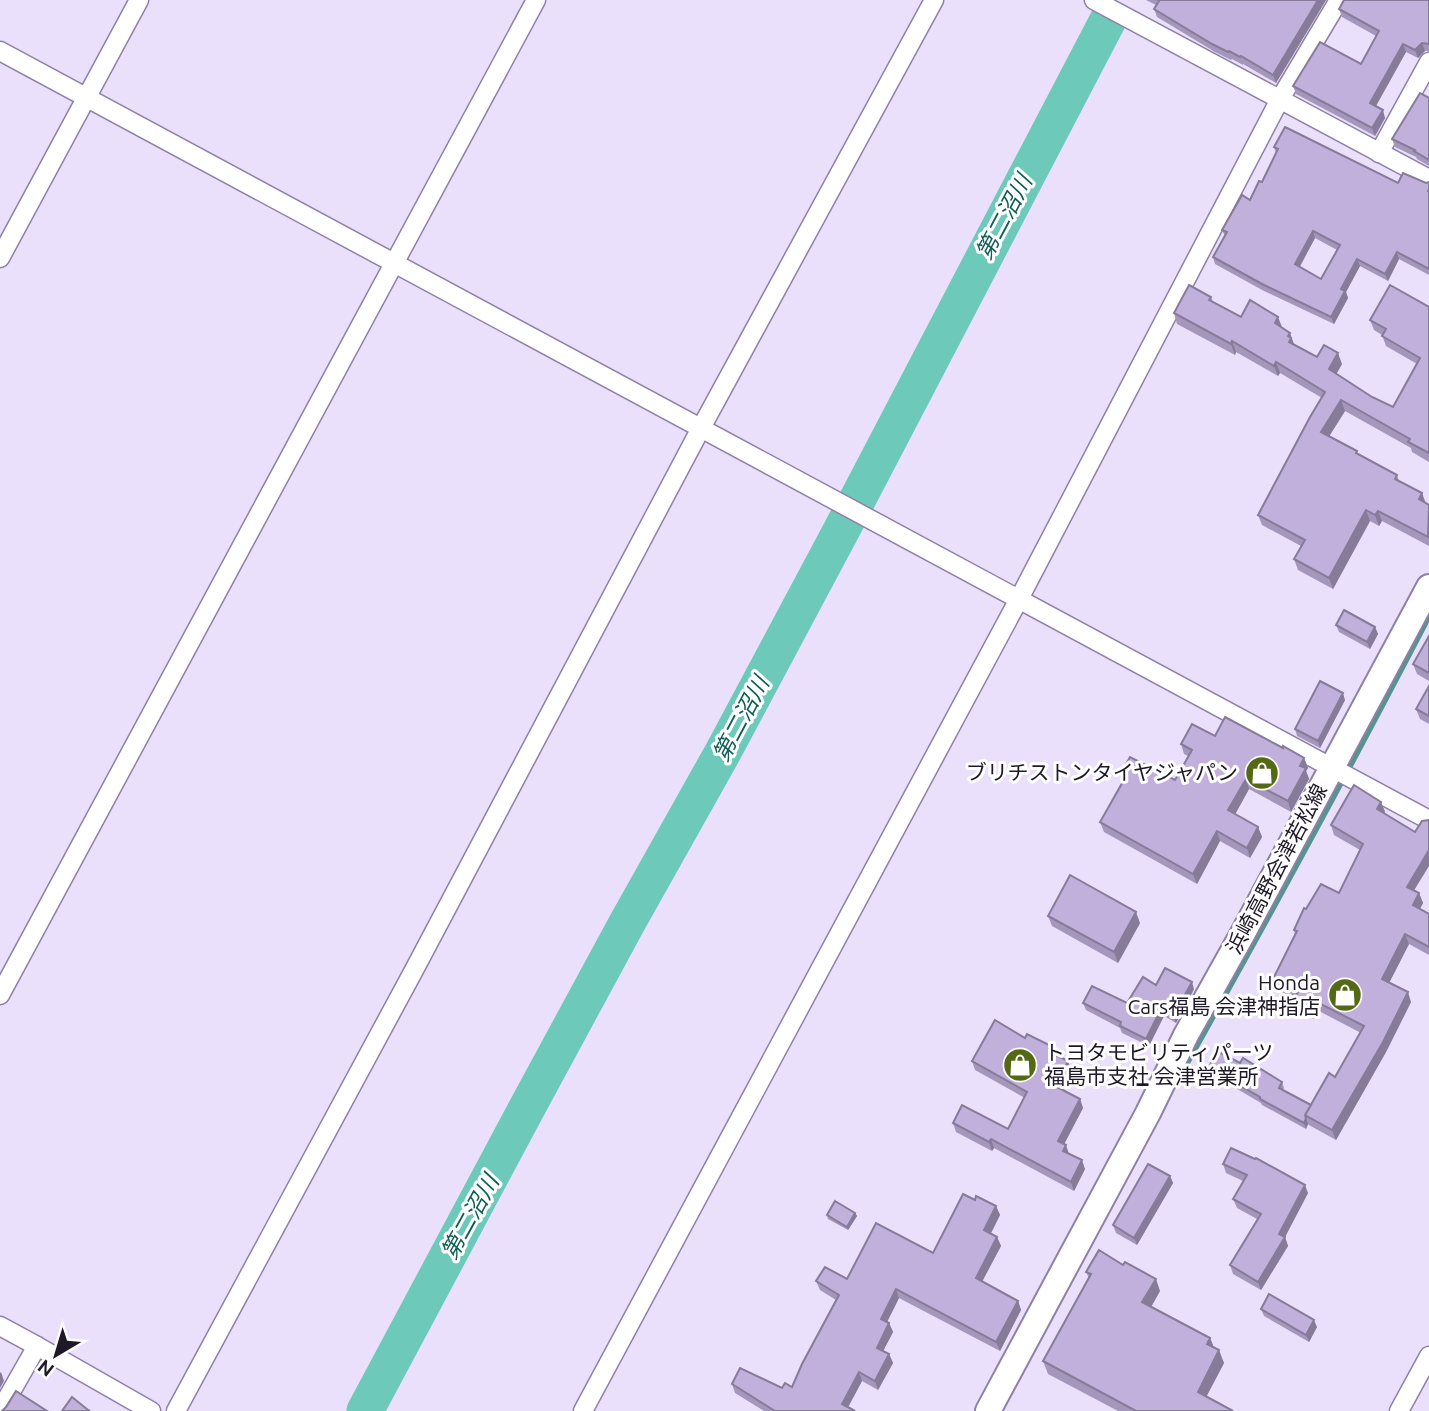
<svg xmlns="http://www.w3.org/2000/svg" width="1429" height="1411" font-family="Ubuntu,'Noto Sans JP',sans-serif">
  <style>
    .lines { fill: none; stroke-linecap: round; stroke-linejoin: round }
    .stream { stroke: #55958f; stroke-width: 6 }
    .river { stroke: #6dcabb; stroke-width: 37 }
    .minor-casing { stroke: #8f80a8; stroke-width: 21 }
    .secondary-casing { stroke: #8f80a8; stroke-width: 28 }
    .minor { stroke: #fff; stroke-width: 18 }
    .secondary { stroke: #fff; stroke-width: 24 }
    .wall { fill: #a597bc; fill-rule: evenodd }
    .shaded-wall { fill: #867b99 }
    .building { fill: #c0b0db; stroke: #867b99; stroke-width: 2; fill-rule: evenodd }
    .labels { text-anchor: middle; stroke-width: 6; stroke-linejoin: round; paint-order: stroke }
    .poi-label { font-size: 21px; fill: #1e1828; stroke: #fff; text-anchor: end }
    .street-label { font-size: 21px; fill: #1e1828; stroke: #fff }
    .water-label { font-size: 23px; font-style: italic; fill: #0e5e54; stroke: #fff }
  </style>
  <rect width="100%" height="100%" fill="#eae0fb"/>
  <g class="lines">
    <path class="stream" d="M1178,1079C1264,926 1348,772 1429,616"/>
    <path class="river" d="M365,1411L529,1104L627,923L723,752L842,529L1107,22"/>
    <g class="minor-casing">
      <g id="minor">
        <path d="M1094,0L1429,179"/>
        <path d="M0,51L1429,820"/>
        <path d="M1379,153L1429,62"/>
        <path d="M0,258L139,0"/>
        <path d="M0,995L536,0"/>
        <path d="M0,1326L37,1346L151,1411"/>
        <path d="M0,1411L37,1346"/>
        <path d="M176,1411L413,972L701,428L934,0"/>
        <path d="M583,1411L1019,599L1280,99L1339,0"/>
        <path d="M1399,1411L1429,1356"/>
      </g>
    </g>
    <g class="secondary-casing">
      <path id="secondary" d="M988,1411L1148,1113L1186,1035L1242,935L1429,587"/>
    </g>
    <use href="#minor" class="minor"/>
    <use href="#secondary" class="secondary"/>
  </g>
  <g class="wall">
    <path d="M1146,0H1326L1276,83L1243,64V65L1232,59L1231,60L1215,52L1157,17L1154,9L1156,5Z"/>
    <path d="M1429,0V51H1425L1418,58L1406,52L1376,106L1385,118L1375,136L1296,94L1293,86L1361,64L1376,36L1342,17L1339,9Z"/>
    <path d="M1429,98V166L1417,159L1416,157L1395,147L1392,139Z"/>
    <path d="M1274,147L1398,183H1426L1429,182V275L1399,259L1388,281L1360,266L1346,292L1348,298L1334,324L1264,291L1215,264L1213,257L1225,236L1222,230L1250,200L1262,182L1276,153ZM1315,238L1337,250L1321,279L1300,267Z"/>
    <path d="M1211,297L1213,302L1241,317L1282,327L1294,344L1317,357L1342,364L1336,374L1372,397L1393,407L1417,364L1386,346L1382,335L1374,330L1370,320L1429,307V462L1412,452L1411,448L1345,411L1329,436L1359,455L1397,475L1399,481L1422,493L1425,503L1429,505V546L1382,521L1379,526L1370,521L1333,589L1298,570L1294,559L1301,546L1262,525L1258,515L1322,398L1280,373L1278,376L1236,352L1235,355L1177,324L1174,313Z"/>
    <path d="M1336,625L1375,627L1378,634L1370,649L1339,632Z"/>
    <path d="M1429,636V681L1417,674L1413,664Z"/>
    <path d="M1429,686V724L1420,719L1416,709Z"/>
    <path d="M1345,700L1320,748L1297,736L1295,729Z"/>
    <path d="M1215,736L1283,748L1304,758L1308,768L1306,771L1309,779L1291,812L1249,789L1235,814L1258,827L1262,837L1250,858L1220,841L1197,884L1104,832L1100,822L1123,782L1120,775L1175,780L1188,756L1184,754L1181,744Z"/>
    <path d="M1381,802L1385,812L1384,814L1414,891L1419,893L1423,903L1420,909L1429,914V955L1409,944L1389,983L1411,1002L1386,1052L1336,1140L1309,1125L1308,1124L1306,1129L1262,1105L1261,1103L1227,1083L1210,1075L1208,1069L1240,1063L1282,1082L1284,1088L1283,1090L1311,1105L1335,1077L1361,1033L1319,1011L1314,1019L1298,1009L1294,998L1276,989L1273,979L1295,934L1294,930L1306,909L1339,893L1360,850L1334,835L1331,825Z"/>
    <path d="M1048,916L1140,923L1118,963L1052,926Z"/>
    <path d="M1156,985L1194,989L1176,1023L1164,1016L1149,1046L1122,1033L1120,1028L1086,1010L1083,1003H1127Z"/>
    <path d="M1055,1054L1071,1070L1061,1089L1080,1099L1083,1108L1064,1144L1069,1154L1085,1169L1074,1191L994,1148L992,1151L956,1132L953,1123L1008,1129L1025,1098L975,1070L972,1061Z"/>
    <path d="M1223,1164L1308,1193L1285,1237L1288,1246L1261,1290L1233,1274L1230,1265L1257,1219L1237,1208L1233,1199L1243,1181L1226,1173Z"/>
    <path d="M1170,1176L1173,1183L1137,1245L1116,1233L1113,1225Z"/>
    <path d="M975,1200L996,1206L1000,1215L991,1233L997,1237L1001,1246L982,1282L1018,1301L1021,1310L1000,1351L899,1298L887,1322L889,1323L893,1332L883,1351L889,1354L893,1363L878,1390L862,1381L848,1407L855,1411H764L735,1393L732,1384L782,1388L792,1387L836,1300L820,1290L816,1281L847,1279L933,1253Z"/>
    <path d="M855,1213L857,1216L848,1230L828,1219L827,1215Z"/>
    <path d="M1086,1272L1160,1291L1151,1307L1210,1338L1214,1348L1224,1363L1206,1397L1233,1411H1118L1048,1374L1043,1361L1089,1278Z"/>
    <path d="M1261,1309L1317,1327L1309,1342L1264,1316Z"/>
  </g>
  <g class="shaded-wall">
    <path d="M1318,0H1326L1276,83L1273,75Z"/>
    <path d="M1422,43L1425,51L1418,58L1415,50Z"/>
    <path d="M1403,44L1406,52L1373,111L1370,103Z"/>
    <path d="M1383,110L1385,118L1375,136L1372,128Z"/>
    <path d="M1313,231L1315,238L1297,271L1295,264Z"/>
    <path d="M1397,252L1399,259L1388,281L1385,274Z"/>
    <path d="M1357,259L1360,266L1346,292L1348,298L1334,324L1331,317L1341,289Z"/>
    <path d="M1278,317L1282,327L1275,323Z"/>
    <path d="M1290,333L1294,344L1293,352L1288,336Z"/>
    <path d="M1232,341L1236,352L1235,355L1231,344Z"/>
    <path d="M1338,353L1342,364L1333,380L1329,369Z"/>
    <path d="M1276,362L1280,373L1278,376L1274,366Z"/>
    <path d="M1341,400L1345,411L1325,443L1321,432Z"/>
    <path d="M1422,493L1426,504L1419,499Z"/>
    <path d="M1366,510L1370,521L1333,589L1329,578Z"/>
    <path d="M1378,511L1382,521L1379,526L1375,515Z"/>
    <path d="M1375,627L1378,634L1370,649L1367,642Z"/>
    <path d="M1343,693L1345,700L1320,748L1318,741Z"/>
    <path d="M1304,758L1308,768L1306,771L1309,779L1291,812L1288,801L1300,766Z"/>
    <path d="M1246,779L1249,789L1232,820L1228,810Z"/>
    <path d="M1381,802L1385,812L1380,819L1377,809Z"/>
    <path d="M1258,827L1262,837L1250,858L1247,848Z"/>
    <path d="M1217,831L1220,841L1197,884L1193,874Z"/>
    <path d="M1429,850V866L1410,897L1407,887Z"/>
    <path d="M1419,893L1423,903L1416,915L1413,905Z"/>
    <path d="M1136,912L1140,923L1118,963L1114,952Z"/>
    <path d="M1405,934L1409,944L1386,989L1382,979Z"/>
    <path d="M1192,982L1194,989L1176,1023L1173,1016Z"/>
    <path d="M1408,992L1411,1002L1386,1052L1336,1140L1332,1130Z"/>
    <path d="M1315,1001L1319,1011L1314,1019L1311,1009Z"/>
    <path d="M1161,1009L1164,1016L1149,1046L1146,1039Z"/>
    <path d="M1068,1061L1071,1070L1058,1095L1055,1086Z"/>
    <path d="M1080,1099L1083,1108L1061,1150L1058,1141Z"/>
    <path d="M1306,1118L1308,1124L1306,1129L1304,1123Z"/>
    <path d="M991,1139L994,1148L992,1151L989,1142Z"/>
    <path d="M1066,1145L1069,1154L1063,1151Z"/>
    <path d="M1082,1160L1085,1169L1074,1191L1071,1182Z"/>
    <path d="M1170,1176L1173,1183L1137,1245L1134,1238Z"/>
    <path d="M1305,1185L1308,1193L1285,1237L1288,1246L1261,1290L1258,1282L1279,1234Z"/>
    <path d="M996,1206L1000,1215L988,1239L984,1230Z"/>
    <path d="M855,1213L857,1216L848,1230L847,1227Z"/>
    <path d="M997,1237L1001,1246L979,1287L976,1278Z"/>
    <path d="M1156,1279L1160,1291L1147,1314L1142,1302Z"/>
    <path d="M896,1289L899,1298L884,1328L881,1319Z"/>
    <path d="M1018,1301L1021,1310L1000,1351L996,1342Z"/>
    <path d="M1314,1320L1317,1327L1309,1342L1306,1335Z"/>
    <path d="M889,1323L893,1332L880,1357L877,1348Z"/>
    <path d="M1210,1338L1215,1350L1207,1344Z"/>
    <path d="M1219,1350L1224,1363L1202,1405L1198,1392Z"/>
    <path d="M889,1354L893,1363L878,1390L875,1381Z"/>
    <path d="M1,1372L4,1381L0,1388V1373Z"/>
    <path d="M859,1372L862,1381L846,1411L842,1404Z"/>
  </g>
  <g class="building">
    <path d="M1158,0H1318L1273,75L1241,56L1240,57L1229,51L1228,52L1212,44L1154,9L1159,1Z"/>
    <path d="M1344,0H1429V44L1422,43L1415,50L1403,44L1370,103L1383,110L1372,128L1293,86L1320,42L1361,64L1379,31L1339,9Z"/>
    <path d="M1420,93L1429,98V160L1414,151L1415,150L1392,139Z"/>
    <path d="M1285,127L1398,183L1403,173L1426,183L1429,182V189L1428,191L1429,192V269L1397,252L1385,274L1357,259L1341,289L1345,291L1331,317L1262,284L1213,257L1227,232L1222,230L1242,195L1250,200L1259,181L1262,182L1278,149L1274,147ZM1313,231L1340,245L1321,279L1295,264Z"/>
    <path d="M1189,285L1211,297L1209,300L1241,317L1250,300L1278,317L1275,323L1290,333L1288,336L1291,338L1289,342L1317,357L1324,345L1338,353L1329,369L1372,397L1393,407L1420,358L1382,336L1386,329L1370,320L1390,285L1429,307V453L1408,442L1410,439L1341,400L1321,432L1357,451L1356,453L1397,475L1395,479L1422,493L1419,499L1429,505L1428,537L1378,511L1375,515L1366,510L1329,578L1294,559L1305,540L1258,515L1310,417L1325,392L1276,362L1274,366L1232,341L1231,344L1174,313Z"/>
    <path d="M1344,610L1375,627L1367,642L1336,625Z"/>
    <path d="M1429,636V673L1413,664Z"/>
    <path d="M1320,681L1343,693L1318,741L1295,729Z"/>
    <path d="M1429,686V716L1416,709Z"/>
    <path d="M1225,717L1283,748V746L1304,758L1300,766L1306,768L1288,801L1246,779L1228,810L1258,827L1247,848L1217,831L1193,874L1100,822L1125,778L1120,775L1130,757L1175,780L1192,750L1181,744L1192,724L1215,736Z"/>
    <path d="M1354,785L1381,802L1377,809L1415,832L1422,821L1429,820V850L1407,887L1419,893L1413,905L1429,914V947L1405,934L1382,979L1408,992L1383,1042L1332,1130L1305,1115L1329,1073L1335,1077L1364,1026L1315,1001L1311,1009L1294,999L1298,992L1273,979L1297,931L1294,930L1304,908L1306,909L1321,884L1339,893L1363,844L1331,825Z"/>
    <path d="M1070,875L1136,912L1114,952L1048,916Z"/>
    <path d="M1165,968L1192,982L1173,1016L1161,1009L1146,1039L1120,1026L1121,1022L1083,1003L1092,986L1127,1003L1143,977L1156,985Z"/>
    <path d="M995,1020L1025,1038L1027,1034L1053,1047L1050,1052L1068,1061L1055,1086L1080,1099L1058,1141L1066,1145L1063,1151L1082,1160L1071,1182L991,1139L989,1142L953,1123L962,1105L1008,1129L1027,1092L972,1061Z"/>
    <path d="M1217,1051L1240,1063L1243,1058L1282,1082L1279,1088L1311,1105L1305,1115L1306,1118L1304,1123L1260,1099V1097L1225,1077L1208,1069Z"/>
    <path d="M1231,1148L1255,1159L1256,1158L1305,1185L1279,1234L1285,1237L1258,1282L1230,1265L1261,1214L1233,1199L1247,1175L1223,1164Z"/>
    <path d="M1148,1164L1170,1176L1134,1238L1113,1225Z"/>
    <path d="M963,1194L975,1200L976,1196L996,1206L984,1230L997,1237L976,1278L1018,1301L996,1342L896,1289L881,1319L889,1323L877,1348L889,1354L875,1381L859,1372L842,1404L855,1411H775L732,1384L740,1368L782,1388L785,1383L792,1387L802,1364L839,1295L816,1281L825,1267L847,1279L876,1223L933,1253Z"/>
    <path d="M835,1201L855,1213L847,1227L827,1215Z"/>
    <path d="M1099,1250L1123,1265L1125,1262L1156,1279L1142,1302L1210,1338L1207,1344L1219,1350L1198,1392L1233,1411H1136L1043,1361L1091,1274L1086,1272Z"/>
    <path d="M1269,1294L1314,1320L1306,1335L1261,1309Z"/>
    <path d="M16,1391L47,1411H2L6,1407Z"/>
    <path d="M72,1397L88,1410L90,1411H62Z"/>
  </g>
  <defs>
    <g id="shop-disc" transform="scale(1.75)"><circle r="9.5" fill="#546815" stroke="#fff"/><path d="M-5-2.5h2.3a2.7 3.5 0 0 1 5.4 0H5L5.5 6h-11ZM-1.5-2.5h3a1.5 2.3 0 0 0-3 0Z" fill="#fff"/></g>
  </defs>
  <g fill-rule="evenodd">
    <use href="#shop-disc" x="1262" y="773"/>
    <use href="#shop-disc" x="1345" y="995"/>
    <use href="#shop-disc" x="1020" y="1065"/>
  </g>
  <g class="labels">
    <g class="poi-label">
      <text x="1238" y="780">ブリチストンタイヤジャパン</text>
      <text x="1320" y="990">Honda<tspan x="1320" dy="24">Cars福島 会津神指店</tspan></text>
      <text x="1044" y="1060" text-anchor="start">トヨタモビリティパーツ<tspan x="1044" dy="24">福島市支社 会津営業所</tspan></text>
    </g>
    <g class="street-label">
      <text transform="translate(1277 869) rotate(-62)" y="7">浜崎高野会津若松線</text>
    </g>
    <g class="water-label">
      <text transform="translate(1004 217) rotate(-62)" y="8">第二沼川</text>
      <text transform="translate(741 719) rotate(-62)" y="8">第二沼川</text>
      <text transform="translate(470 1217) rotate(-61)" y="8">第二沼川</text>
    </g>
  </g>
  <g transform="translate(56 1355) rotate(218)" stroke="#ffffff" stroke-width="5" paint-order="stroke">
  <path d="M0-5L12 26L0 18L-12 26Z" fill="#1e1828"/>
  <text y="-10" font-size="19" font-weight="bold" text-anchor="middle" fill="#1e1828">N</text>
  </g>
</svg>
